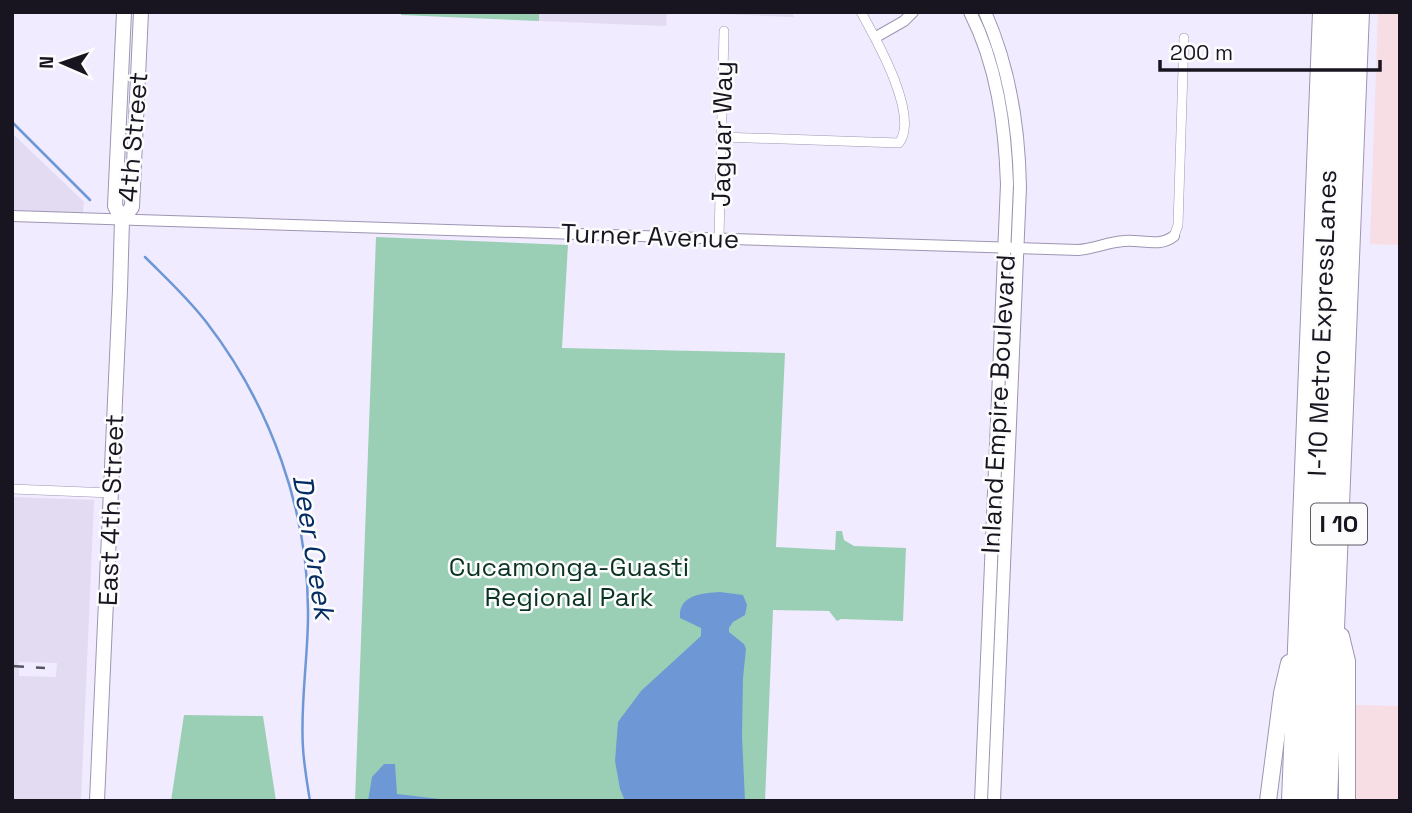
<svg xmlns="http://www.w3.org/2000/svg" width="1412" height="813" font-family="'Space Grotesk',sans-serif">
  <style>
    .commercial { fill: #f7dde4 }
    .built { fill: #e2dbf1; fill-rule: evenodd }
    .green { fill: #9acfb5 }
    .water { fill: #6e98d5 }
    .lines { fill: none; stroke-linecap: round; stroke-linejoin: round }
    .stream { stroke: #6e98d5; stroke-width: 2.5 }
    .minor-casing { stroke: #9e95b2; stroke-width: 10 }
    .tertiary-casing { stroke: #9e95b2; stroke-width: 12 }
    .secondary-casing { stroke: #9e95b2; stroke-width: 14 }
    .primary-casing { stroke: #9e95b2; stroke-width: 16 }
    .motorway-casing { stroke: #9e95b2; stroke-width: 18 }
    .minor { stroke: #fff; stroke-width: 9 }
    .tertiary { stroke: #fff; stroke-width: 10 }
    .secondary { stroke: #fff; stroke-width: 12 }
    .primary { stroke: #fff; stroke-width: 14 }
    .motorway { stroke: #fff; stroke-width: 16 }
    .rail { stroke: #585361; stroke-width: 2.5; stroke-dasharray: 12 12; stroke-linecap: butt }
    .labels { text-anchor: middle; stroke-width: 5; stroke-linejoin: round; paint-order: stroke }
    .shield { fill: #fcfcfc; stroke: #5d5a62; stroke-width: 2 }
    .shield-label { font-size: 24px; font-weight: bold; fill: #191520 }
    .street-label { font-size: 26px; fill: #191520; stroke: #fcfcfc }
    .park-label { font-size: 26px; fill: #0b3323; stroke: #fcfcfc }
    .water-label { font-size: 28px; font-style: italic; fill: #042c63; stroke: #fcfcfc }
  </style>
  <rect width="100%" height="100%" fill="#f1ebff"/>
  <g class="commercial">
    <path d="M1378,12H1400V245L1370,244Z"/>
    <path d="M1355,705L1400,706V801H1356Z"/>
  </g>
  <g class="built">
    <path d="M539,12H792L794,17L667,12L666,26L539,21Z"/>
    <path d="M12,133L84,202L83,213L12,211Z"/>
    <path d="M12,497L94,500L81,801H12ZM19,662L57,663L56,677L19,676Z"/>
  </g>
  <g class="green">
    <path d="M401,12H539V21L401,15Z"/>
    <path d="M376,237L568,245L562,348L785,353L776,547L835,550L836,531H842L844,540L854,546L906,548L903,621L841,619L837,621L829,611L773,610L765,801H355Z"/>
    <path d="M184,715L263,716L276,801H171Z"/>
  </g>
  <g class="water">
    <path d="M720,592L743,595L747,605L745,615L733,622L729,628V632L744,644L746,649L743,678L742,736L745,801H625L620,789L615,761L618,722L641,691L701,636V628L680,618C678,595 702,593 720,592Z"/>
    <path d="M384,764H395L397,794L457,801H368L372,777Z"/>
  </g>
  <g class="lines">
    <g class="stream">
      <path d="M12,122L90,200"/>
      <path d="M145,257C166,278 189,299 207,323C270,405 309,511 308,615C308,659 300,704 303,748C304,765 307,783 310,801"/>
    </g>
    <g class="minor-casing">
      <g id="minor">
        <path d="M722,137L899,143C920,116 876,39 861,12"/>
        <path d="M1174,236L1178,225L1184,38"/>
        <path d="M719,238L724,31"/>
        <path d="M12,489L112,493"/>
      </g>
    </g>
    <g class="tertiary-casing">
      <g id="tertiary">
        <path d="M876,37L904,21L913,12"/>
        <path d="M12,216L1078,250C1094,249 1108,242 1124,241C1141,239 1159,248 1174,236"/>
      </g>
    </g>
    <g class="secondary-casing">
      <g id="secondary">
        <path d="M970,12C997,65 1005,125 1007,184L981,801"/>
        <path d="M985,12C1010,68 1019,126 1020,187L994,801"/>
      </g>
    </g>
    <g class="primary-casing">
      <g id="primary">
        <path d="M122,220L132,207L141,12"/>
        <path d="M97,801L120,290L122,220L115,206L124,12"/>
      </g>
    </g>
    <g class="motorway-casing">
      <g id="motorway">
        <path d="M1341,636L1347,661V801"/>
        <path d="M1268,801L1282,693L1289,663"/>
        <path d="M1290,801L1321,12"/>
        <path d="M1303,801L1336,12"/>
        <path d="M1316,801L1348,12"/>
        <path d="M1329,801L1361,12"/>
      </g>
    </g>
    <use href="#minor" class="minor"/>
    <use href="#tertiary" class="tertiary"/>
    <use href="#secondary" class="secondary"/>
    <use href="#primary" class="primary"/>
    <use href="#motorway" class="motorway"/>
    <path class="rail" d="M12,666L45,668"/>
  </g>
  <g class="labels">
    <rect class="shield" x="1311" y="503.5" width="56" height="41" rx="5"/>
    <g class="shield-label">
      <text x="1339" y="532">I 10</text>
    </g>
    <g class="street-label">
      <text transform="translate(722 134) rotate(-89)" y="9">Jaguar Way</text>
      <text transform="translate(133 137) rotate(-85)" y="9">4th Street</text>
      <text transform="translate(650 236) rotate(2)" y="9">Turner Avenue</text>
      <text transform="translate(1322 323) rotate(-88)" y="9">I-10 Metro ExpressLanes</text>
      <text transform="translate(998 404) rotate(-87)" y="9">Inland Empire Boulevard</text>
      <text transform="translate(111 510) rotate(-88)" y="9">East 4th Street</text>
    </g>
    <g class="park-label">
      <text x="569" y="576">Cucamonga-Guasti<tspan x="569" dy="30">Regional Park</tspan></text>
    </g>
    <g class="water-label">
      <text transform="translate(314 547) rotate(81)" y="10">Deer Creek</text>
    </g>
  </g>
  <rect width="1412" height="813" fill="none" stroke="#191520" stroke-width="28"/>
  <g transform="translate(63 63) rotate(272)" stroke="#fcfcfc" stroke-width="5" paint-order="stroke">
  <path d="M0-5L12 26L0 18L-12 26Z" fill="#191520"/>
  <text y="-10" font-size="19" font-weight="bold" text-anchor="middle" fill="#191520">N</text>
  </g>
  <path d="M1160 60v10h220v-10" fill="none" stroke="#191520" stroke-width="3.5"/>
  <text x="1170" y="60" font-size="21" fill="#191520" stroke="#fcfcfc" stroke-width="5" paint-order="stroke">200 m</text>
</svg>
